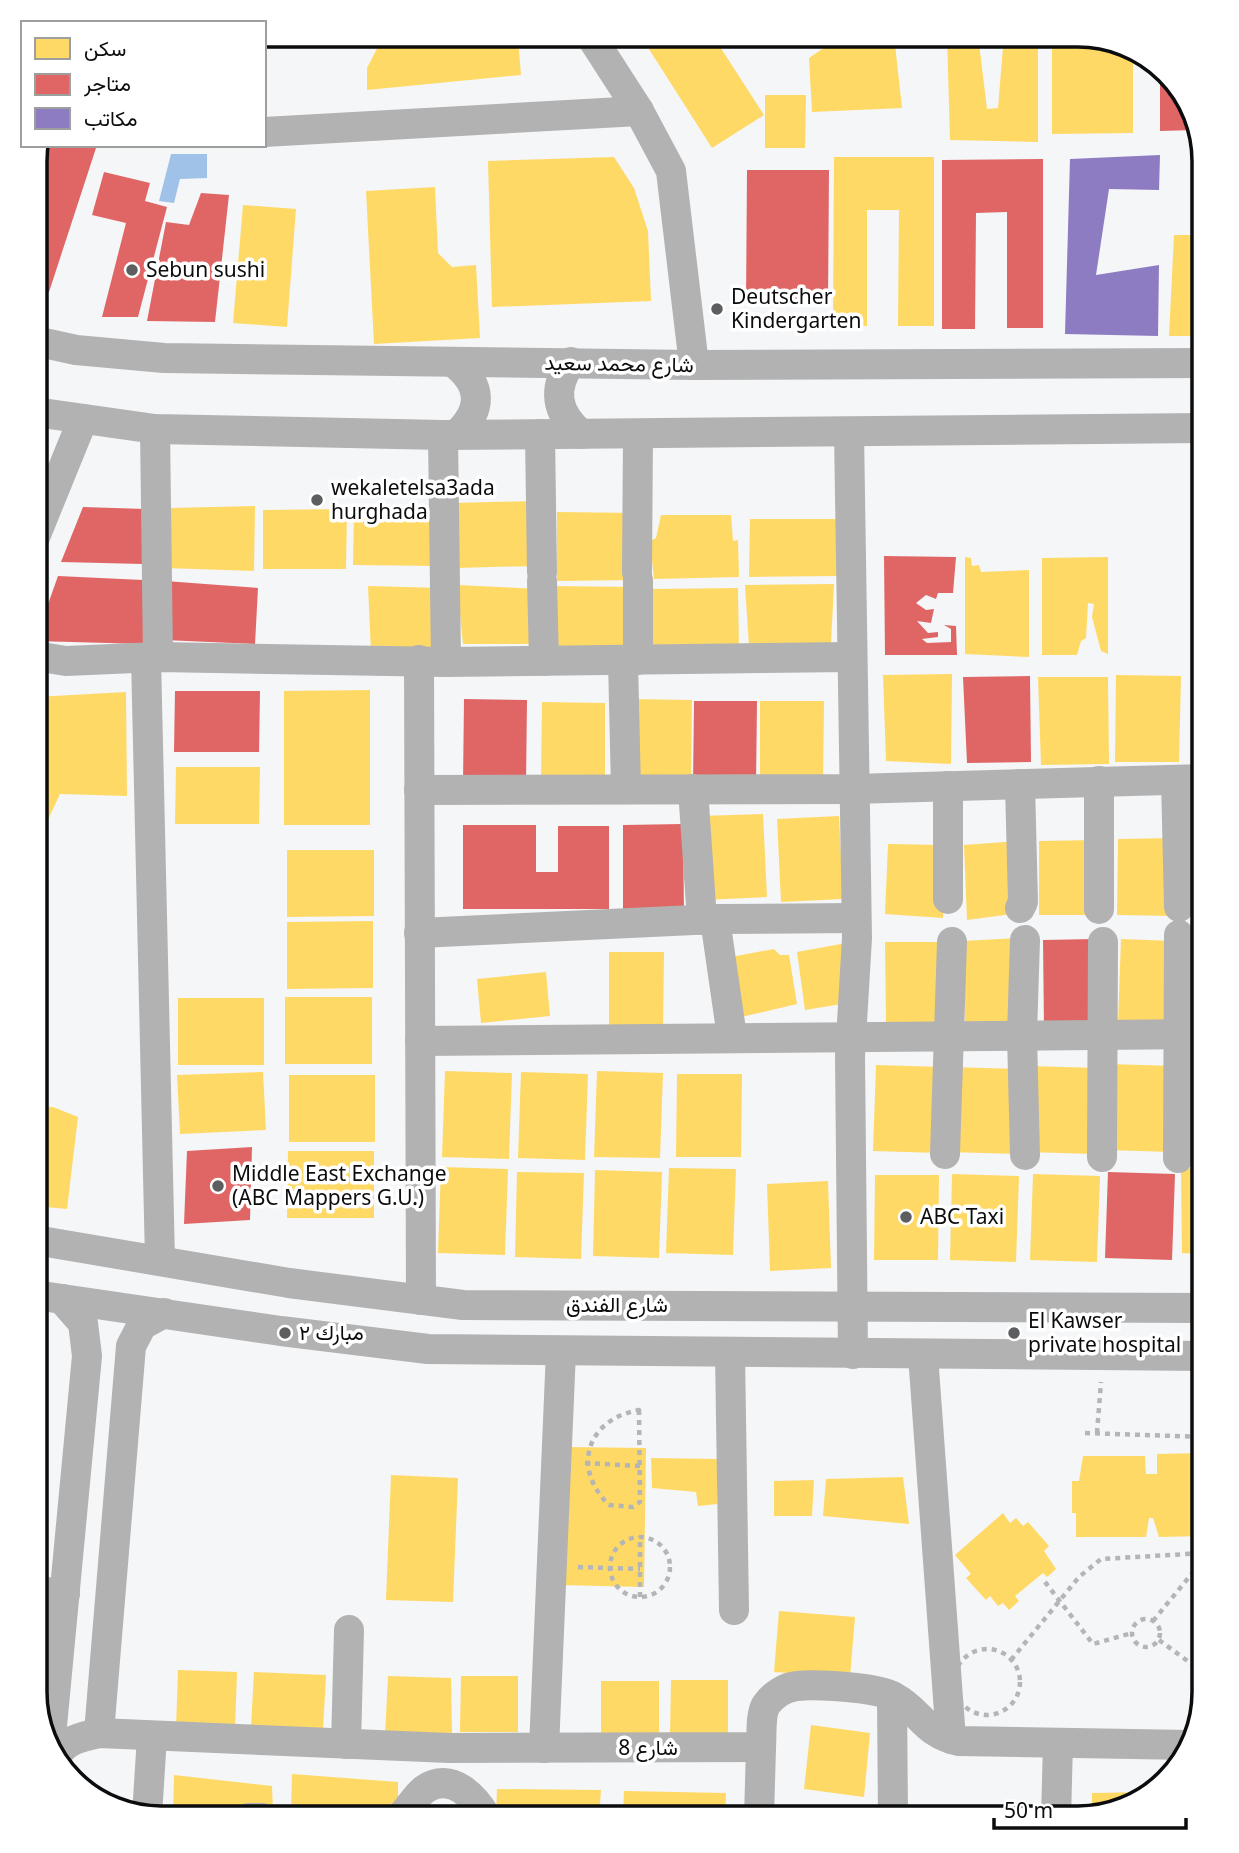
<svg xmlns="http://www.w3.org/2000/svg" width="1239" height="1853" font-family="'Noto Sans',Vazirmatn,sans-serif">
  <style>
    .water { fill: #a0c2e9 }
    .homes { fill: #ffd966 }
    .shops { fill: #e06666 }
    .offices { fill: #8e7cc3 }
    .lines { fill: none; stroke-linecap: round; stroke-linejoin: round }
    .path { stroke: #b4b5b7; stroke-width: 4.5; stroke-dasharray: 5 5; stroke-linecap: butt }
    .minor { stroke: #b2b2b3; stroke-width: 30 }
    .poi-dot { fill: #5d5e5f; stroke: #fff; stroke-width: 2.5 }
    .labels { text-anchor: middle; stroke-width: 7; stroke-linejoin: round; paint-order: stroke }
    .poi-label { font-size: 21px; fill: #0b0c0d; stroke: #fff; text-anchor: start }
    .street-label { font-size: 21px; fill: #0b0c0d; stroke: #fff }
    .rim { fill: none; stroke: #0b0c0d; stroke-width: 3.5 }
  </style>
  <rect width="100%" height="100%" fill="#f4f6f8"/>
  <path class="water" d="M171,154H207V178L180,179L174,203L159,201Z"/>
  <g class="homes">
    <path d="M384,35H507L519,50L521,75L367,90V68Z"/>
    <path d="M640,35L713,36L764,115L712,148Z"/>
    <path d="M843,35H894L902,108L812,112L809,58Z"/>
    <path d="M947,35H978L987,109L998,108L1004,35H1038V142L950,140Z"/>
    <path d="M1052,35H1085L1133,50V133L1052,134Z"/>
    <path d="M765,95H806L805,148H765Z"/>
    <path d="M614,157L634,188L648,231L651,301L492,307L488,161Z"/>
    <path d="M834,157H934V326H898L899,210H867V326H833Z"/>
    <path d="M435,187L438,253L452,267L476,265L480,338L374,344L366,191Z"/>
    <path d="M243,205L296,209L287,327L233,323Z"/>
    <path d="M1174,235H1204V336H1169Z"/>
    <path d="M533,501L534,566L456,568L454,503Z"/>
    <path d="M255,506L254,571L166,568L169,508Z"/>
    <path d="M347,509L346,569H263V510Z"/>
    <path d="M354,510L439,511L438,566L353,565Z"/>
    <path d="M557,512L635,513V580L557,581Z"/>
    <path d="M661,515H731L733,541L738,540L739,577L654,579L650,541L656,538Z"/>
    <path d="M750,519H837L838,576L749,577Z"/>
    <path d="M965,557L971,558L972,566L979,565L981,572L1029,570V657L965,654Z"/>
    <path d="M1108,557V654L1101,651L1092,617L1094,604L1088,603L1086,638L1081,641L1077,655H1042V558Z"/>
    <path d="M1197,559H1204V654H1196Z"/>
    <path d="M834,584L831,644L749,647L745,585Z"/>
    <path d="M457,585L540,589L541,644H463Z"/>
    <path d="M368,586L442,588L445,652H371Z"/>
    <path d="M552,586L635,587V646L557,647Z"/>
    <path d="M738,588L739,652L652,651L653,589Z"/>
    <path d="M952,674L951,764L886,761L883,675Z"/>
    <path d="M1116,675L1181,676L1179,762H1115Z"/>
    <path d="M1204,675V764H1193L1192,676Z"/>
    <path d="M1038,677H1108L1109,764L1041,765Z"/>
    <path d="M370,690V825H284V691Z"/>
    <path d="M126,692L127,796L60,794L35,847V697Z"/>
    <path d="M629,699L692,700L691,784H628Z"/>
    <path d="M760,701H824L823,785H760Z"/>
    <path d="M542,702L605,703V787L541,786Z"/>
    <path d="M176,767H260L259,824H175Z"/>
    <path d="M763,814L767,897L704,900L701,816Z"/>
    <path d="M839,816L843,899L781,902L777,819Z"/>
    <path d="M1173,838L1175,916L1117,915L1118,839Z"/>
    <path d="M1096,840L1093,915H1039V841Z"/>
    <path d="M1018,841L1019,913L967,920L964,845Z"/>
    <path d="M888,844L945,845L943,918L885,914Z"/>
    <path d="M287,850H374V916L287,917Z"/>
    <path d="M373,921V988L287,989V922Z"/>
    <path d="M1019,938V1029H965L963,941Z"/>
    <path d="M1121,939L1174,941V1022L1118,1024Z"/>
    <path d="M852,942L848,1003L805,1010L797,952Z"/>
    <path d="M885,942H943L946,1025L886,1023Z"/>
    <path d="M774,949L780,955H789L797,1004L741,1017L731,957Z"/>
    <path d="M609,952H664L663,1032H609Z"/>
    <path d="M546,972L550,1016L481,1023L477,979Z"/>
    <rect x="285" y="997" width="87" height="67"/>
    <rect x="178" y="998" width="86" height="67"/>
    <path d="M1108,1064L1175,1066L1172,1152L1105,1150Z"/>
    <path d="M876,1065L943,1067L940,1153L873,1151Z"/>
    <path d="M1030,1066L1097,1068L1094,1154L1027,1152Z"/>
    <path d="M1186,1066L1204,1067V1153L1183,1152Z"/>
    <path d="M952,1067L1019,1069L1016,1154L949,1152Z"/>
    <path d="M445,1071L512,1073L509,1159L442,1157Z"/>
    <path d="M597,1071L663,1073L660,1158L594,1157Z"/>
    <path d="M263,1072L266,1130L180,1134L177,1075Z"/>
    <path d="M521,1072L588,1074L585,1160L518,1158Z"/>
    <path d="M677,1074H742L741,1157H676Z"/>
    <rect x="289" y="1075" width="86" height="67"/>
    <path d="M53,1107L78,1117L67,1209L35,1206V1108Z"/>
    <path d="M288,1151H374V1218H287Z"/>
    <path d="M441,1167L508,1169L505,1255L438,1253Z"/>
    <path d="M669,1168L736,1169L733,1255L666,1253Z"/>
    <path d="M1181,1168L1204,1169V1254L1182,1253Z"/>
    <path d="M595,1170L662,1172L659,1258L593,1256Z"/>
    <path d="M517,1172L584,1173L581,1259L515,1257Z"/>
    <path d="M952,1174L1019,1176L1016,1262L950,1260Z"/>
    <path d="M1033,1174L1100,1176L1097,1262L1030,1260Z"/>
    <path d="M875,1175H939L938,1260H874Z"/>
    <path d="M828,1181L831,1268L770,1271L767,1184Z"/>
    <path d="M565,1447L646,1448L644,1587L558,1585Z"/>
    <path d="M1204,1453V1536L1159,1537L1153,1518H1149L1146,1537H1076V1513H1072V1481H1079L1083,1456H1145L1146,1474H1157V1454Z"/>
    <path d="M651,1458L718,1459L717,1504L698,1506L696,1492L652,1488Z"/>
    <path d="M391,1475L458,1478L453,1602L386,1600Z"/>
    <path d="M903,1477L909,1524L823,1516L826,1479Z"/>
    <path d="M814,1480L812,1516H774V1481Z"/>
    <path d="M1003,1513L1010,1523L1016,1518L1023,1526L1028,1522L1049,1546L1044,1551L1056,1569L1047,1577L1043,1573L1015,1596L1019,1601L1009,1610L1003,1603L998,1606L990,1596L986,1600L966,1578L971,1574L955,1555Z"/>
    <path d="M779,1611L855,1617L850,1677L774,1672Z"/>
    <path d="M35,1664H41L38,1701L35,1691Z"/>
    <path d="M178,1670L237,1672L235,1730L176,1728Z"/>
    <path d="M254,1672L326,1675L323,1731L251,1727Z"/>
    <path d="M388,1676L451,1678L452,1733L385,1735Z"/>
    <path d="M461,1676H518V1732H460Z"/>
    <path d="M671,1680H728V1736H670Z"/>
    <rect x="601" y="1681" width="58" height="56"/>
    <path d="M811,1725L870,1733L864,1797L804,1789Z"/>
    <path d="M292,1774L398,1782V1813L291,1810Z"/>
    <path d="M174,1775L272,1786L273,1812L219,1809V1818H173Z"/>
    <path d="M497,1789L601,1790L599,1818H496Z"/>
    <path d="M624,1791L726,1793L725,1818H623Z"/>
    <path d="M1149,1792L1140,1801L1092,1814V1793Z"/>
    <rect x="812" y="1809" width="53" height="9"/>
    <path d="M974,1809L1027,1811V1818H974Z"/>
  </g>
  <g class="shops">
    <path d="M1160,71L1187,99L1196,130L1160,131Z"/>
    <path d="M39,145H97L49,292L35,287V154Z"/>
    <path d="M1043,159V328H1007V212L976,213L975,329H942V160Z"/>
    <path d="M747,170H829L828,305L746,304Z"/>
    <path d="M104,172L150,183L145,201L167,207L138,317H102L126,223L92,215Z"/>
    <path d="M201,193L229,195L215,322L147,321L166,222L189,225Z"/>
    <path d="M83,507L145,509L143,564L61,562Z"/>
    <path d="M884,556L956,557L953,593H938L936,599L926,595L916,603L926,610L934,609L931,623L917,621L928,633L938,632V637L922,639L927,643L951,642V629L944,625L956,626L957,655H885Z"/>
    <path d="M58,576L143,580L144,644L35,641Z"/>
    <path d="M165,581L258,588L255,644L164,640Z"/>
    <path d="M1030,676L1031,762L967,763L963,677Z"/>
    <path d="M175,691H260L259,752H174Z"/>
    <path d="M464,699L527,700L526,784H463Z"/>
    <path d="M694,701H757L756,785H693Z"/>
    <path d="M683,824L684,914L623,915V825Z"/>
    <path d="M463,825H536V872H558V826H609V909H463Z"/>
    <path d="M1192,827H1204V911H1194Z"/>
    <path d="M1188,937H1204V1024H1194Z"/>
    <path d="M1095,939L1097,1027H1044L1043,940Z"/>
    <path d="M252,1147L250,1220L184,1224L187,1151Z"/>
    <path d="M1108,1172L1175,1174L1172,1260L1105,1258Z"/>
  </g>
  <path class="offices" d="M1160,155L1159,190L1109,189L1096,275L1159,265L1158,336L1065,334L1070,159Z"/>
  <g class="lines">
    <g class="path">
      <path d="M805,35L808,40"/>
      <path d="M639,1410L640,1502L633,1507L609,1505C571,1468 587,1419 639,1410Z"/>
      <path d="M1085,1433L1204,1437"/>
      <path d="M1097,1433L1101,1382"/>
      <path d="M1193,1437L1196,1382"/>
      <path d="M585,1463L640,1466"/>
      <circle cx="640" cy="1567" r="30"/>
      <path d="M578,1567L640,1569"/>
      <path d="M1045,1582L1093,1644L1132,1633"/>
      <path d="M640,1597V1536"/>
      <circle cx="1146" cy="1633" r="14"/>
      <path d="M1153,1621L1194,1571L1196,1541"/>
      <path d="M1159,1640L1204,1673"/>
      <circle cx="987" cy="1682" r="33"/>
      <path d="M1011,1660L1079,1577L1101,1559L1204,1553"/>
    </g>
    <g class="minor">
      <path d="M590,35L639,111L671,171L694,365"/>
      <path d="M264,132L639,111"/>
      <path d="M35,341L76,350L164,358L694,365L1204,363"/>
      <path d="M453,362C483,385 483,410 456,435"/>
      <path d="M571,362C552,389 556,413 581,434"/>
      <path d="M35,412L155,429L443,435L1204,428"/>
      <path d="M155,429L158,657"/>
      <path d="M849,432L857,938L850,1056L853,1354"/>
      <path d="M540,434L542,572"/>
      <path d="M443,435L446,662"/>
      <path d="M35,537L83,419"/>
      <path d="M637,572L638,434"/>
      <path d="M638,580V660"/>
      <path d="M542,581L544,661"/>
      <path d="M35,656L66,661L158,657L446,662L850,657"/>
      <path d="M146,658L160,1260"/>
      <path d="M419,660L421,1300"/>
      <path d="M623,660L626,789"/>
      <path d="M1176,780L1179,907"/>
      <path d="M1099,781V909"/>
      <path d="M948,786V899"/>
      <path d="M693,789L702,920"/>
      <path d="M419,790L853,789L1204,779"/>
      <path d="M1020,908L1023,902L1020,784"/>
      <path d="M715,919L732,1037"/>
      <path d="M419,933L715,919L856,918"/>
      <path d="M1025,940L1022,1035L1025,1155"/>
      <path d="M420,1041L1204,1034"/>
      <path d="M945,1154L952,942"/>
      <path d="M1102,1157L1103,942"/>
      <path d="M1178,1158L1179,935"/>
      <path d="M35,1240L289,1283L463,1305L1204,1308"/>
      <path d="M35,1295L281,1331L428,1349L1204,1356"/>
      <path d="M730,1353L734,1610"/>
      <path d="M923,1355L951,1739"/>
      <path d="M35,1591L65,1594"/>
      <path d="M892,1696L893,1818"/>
      <path d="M99,1733L131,1346L142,1325L164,1313"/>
      <path d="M346,1744L349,1630"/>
      <path d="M50,1747L87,1356L83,1323L62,1299"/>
      <path d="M544,1748L561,1351"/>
      <path d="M55,1757C66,1740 80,1737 99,1733L449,1748L761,1747C762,1736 760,1715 766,1705C773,1695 785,1687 797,1686C817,1684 877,1687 894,1697C921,1711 924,1734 959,1741L1190,1745"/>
      <path d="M147,1815L152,1737"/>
      <path d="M249,1818H262"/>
      <path d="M399,1818C409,1810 415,1796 425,1789C451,1771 475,1797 487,1818"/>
      <path d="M759,1818L761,1747"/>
      <path d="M1056,1818L1058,1743"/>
    </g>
  </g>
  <g class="poi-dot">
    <circle cx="132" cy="270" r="7"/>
    <circle cx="717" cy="309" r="7"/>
    <circle cx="317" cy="500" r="7"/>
    <circle cx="218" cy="1186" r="7"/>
    <circle cx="906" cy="1217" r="7"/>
    <circle cx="285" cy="1333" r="7"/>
    <circle cx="1014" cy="1333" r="7"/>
  </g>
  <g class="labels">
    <g class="poi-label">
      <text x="146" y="277">Sebun sushi</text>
      <text x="731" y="304">Deutscher<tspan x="731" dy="24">Kindergarten</tspan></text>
      <text x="331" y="495">wekaletelsa3ada<tspan x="331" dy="24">hurghada</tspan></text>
      <text x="232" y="1181">Middle East Exchange<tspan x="232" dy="24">(ABC Mappers G.U.)</tspan></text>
      <text x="920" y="1224">ABC Taxi</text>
      <text x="1028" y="1328">El Kawser<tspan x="1028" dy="24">private hospital</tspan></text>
      <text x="299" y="1340">مبارك ٢</text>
    </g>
    <g class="street-label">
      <text transform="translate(619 364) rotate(1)" y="7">شارع محمد سعيد</text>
      <text x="617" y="1312">شارع الفندق</text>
      <text x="648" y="1755">شارع 8</text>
    </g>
  </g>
  <path d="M0 0H1239V1853H0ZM161 47H1078A114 114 0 0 1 1192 161V1692A114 114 0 0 1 1078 1806H161A114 114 0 0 1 47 1692V161A114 114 0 0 1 161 47Z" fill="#fff" fill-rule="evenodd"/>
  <path class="rim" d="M161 47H1078A114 114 0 0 1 1192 161V1692A114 114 0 0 1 1078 1806H161A114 114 0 0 1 47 1692V161A114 114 0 0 1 161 47Z"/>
  <rect x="21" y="21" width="245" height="126" fill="#ffffff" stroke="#9d9e9e" stroke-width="2"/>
  <rect x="35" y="38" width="35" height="21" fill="#ffd966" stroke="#9d9e9e" stroke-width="2"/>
  <text x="84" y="56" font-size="21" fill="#0b0c0d">سكن</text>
  <rect x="35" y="74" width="35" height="21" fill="#e06666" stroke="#9d9e9e" stroke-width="2"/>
  <text x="84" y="91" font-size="21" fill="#0b0c0d">متاجر</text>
  <rect x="35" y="108" width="35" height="21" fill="#8e7cc3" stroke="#9d9e9e" stroke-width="2"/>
  <text x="84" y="126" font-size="21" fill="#0b0c0d">مكاتب</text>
  <path d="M994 1818v10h192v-10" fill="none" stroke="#0b0c0d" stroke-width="3.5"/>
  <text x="1004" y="1818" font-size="21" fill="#0b0c0d" stroke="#ffffff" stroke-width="5" paint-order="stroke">50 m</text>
</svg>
